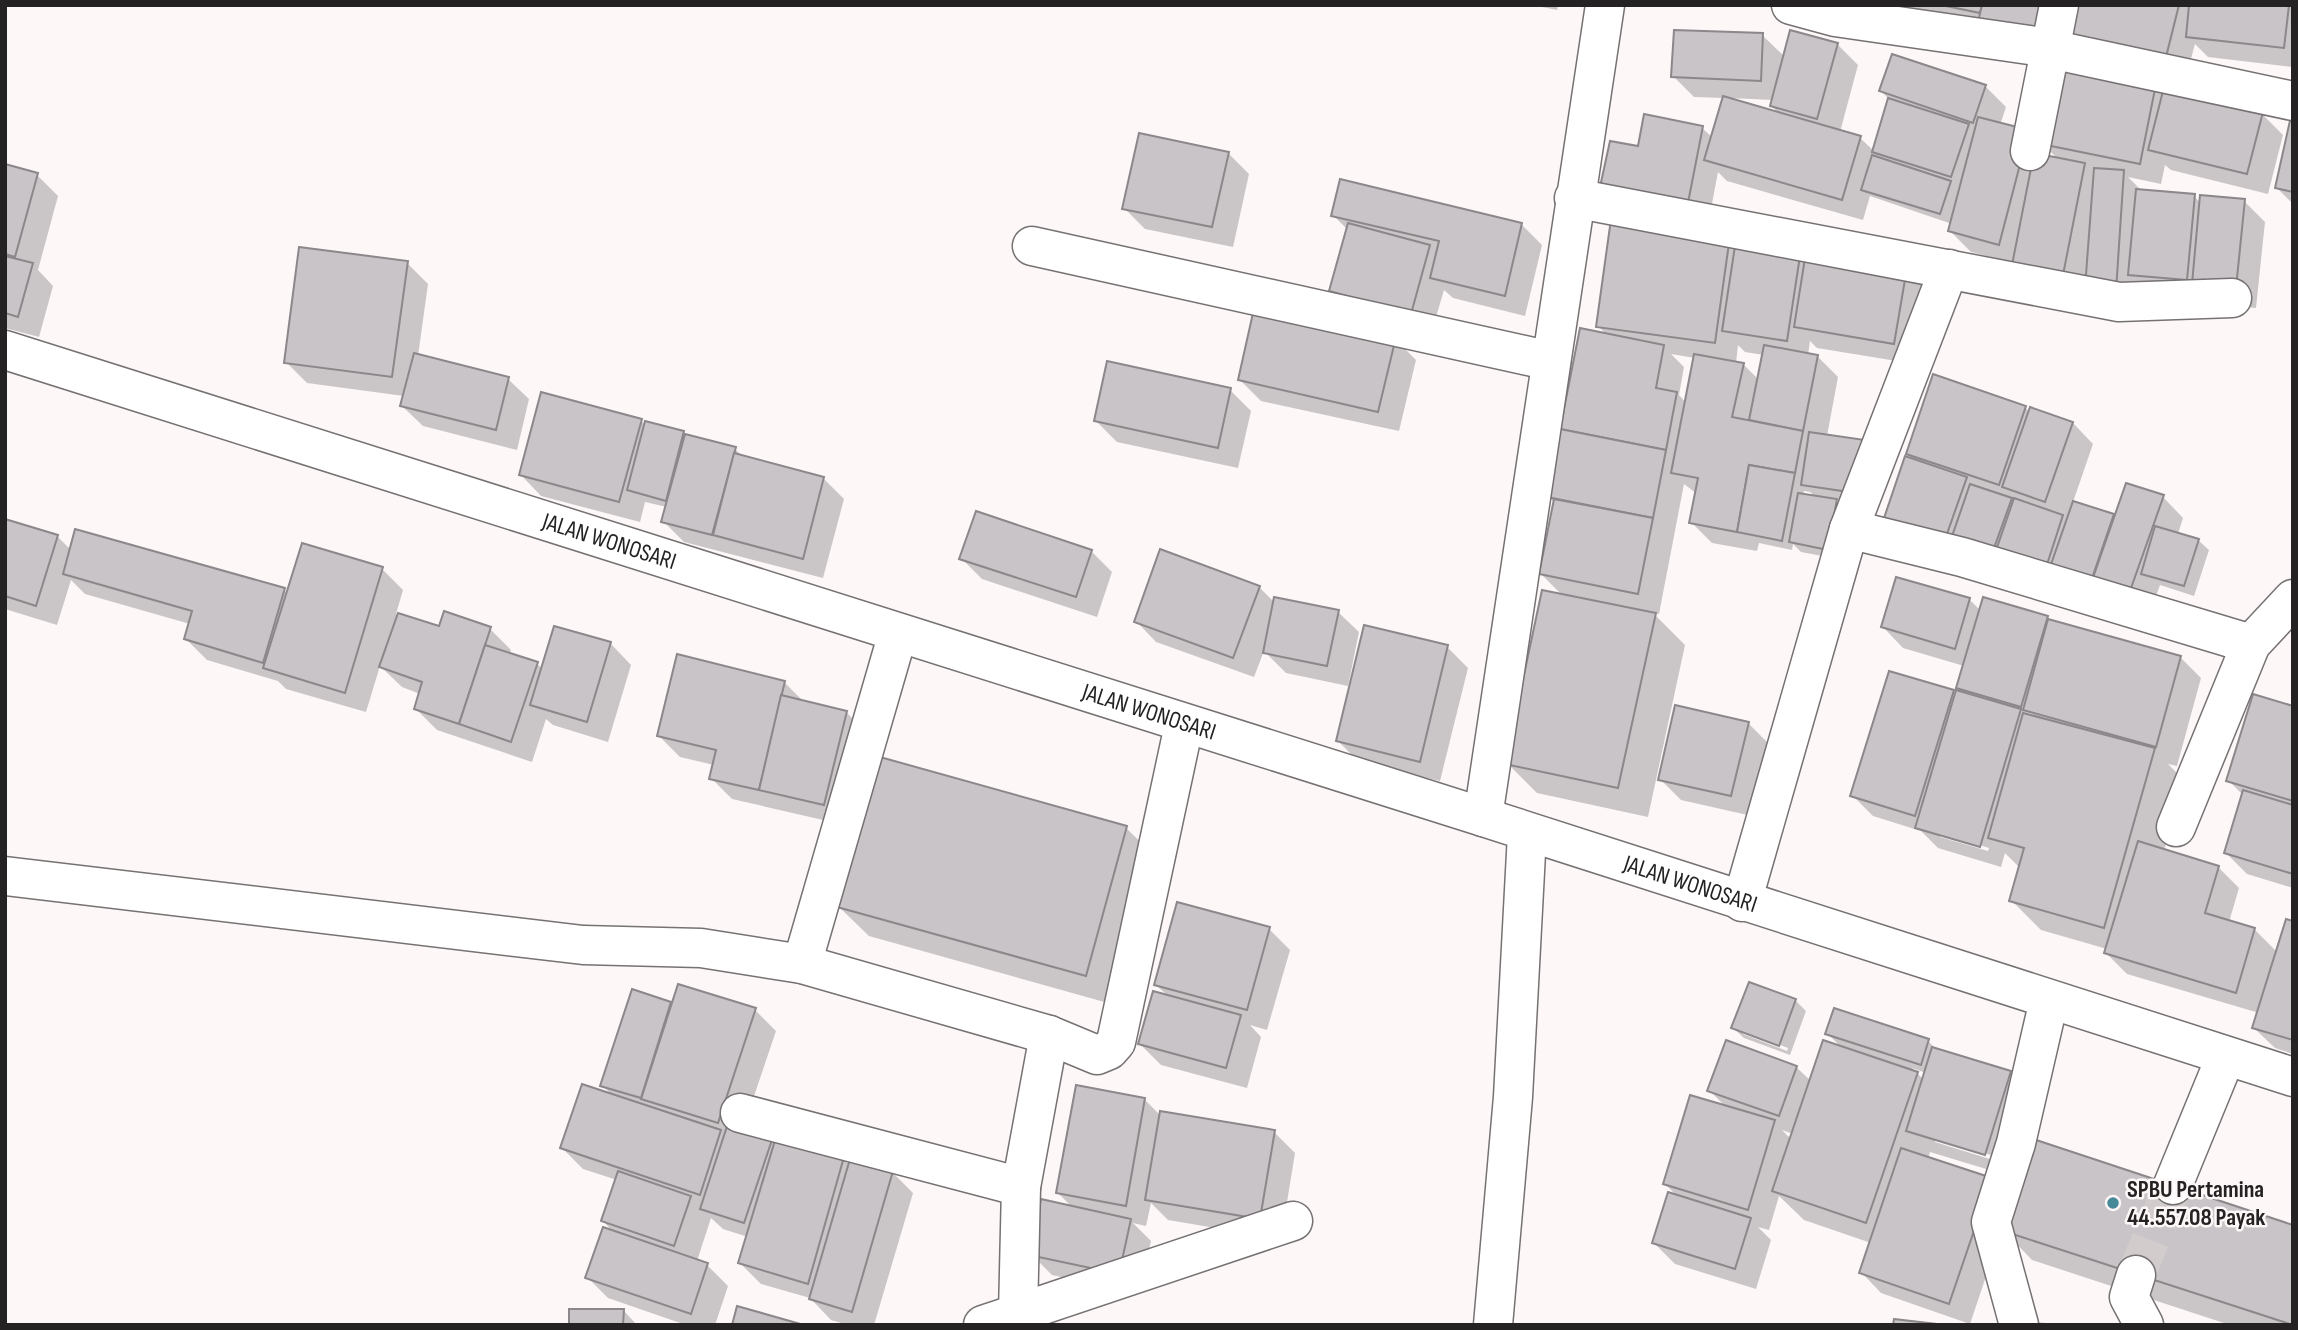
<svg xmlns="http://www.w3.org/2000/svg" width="2298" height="1330" font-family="'Sofia Sans Condensed',sans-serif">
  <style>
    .shadow { fill: #0003; fill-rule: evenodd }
    .building { fill: #c8c4c7; stroke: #8b878a; stroke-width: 2 }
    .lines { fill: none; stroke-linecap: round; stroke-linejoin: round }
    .minor-tunnel { stroke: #d2cccd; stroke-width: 38; stroke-dasharray: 38 19; stroke-linecap: butt }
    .minor-casing { stroke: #767172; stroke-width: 41 }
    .highway-casing { stroke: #767172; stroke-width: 41 }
    .minor { stroke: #fff; stroke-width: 38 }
    .highway { stroke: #fff; stroke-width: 38 }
    .poi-dot { fill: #468999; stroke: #fdf7f8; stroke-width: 2.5 }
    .labels { text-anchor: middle; stroke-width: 5; stroke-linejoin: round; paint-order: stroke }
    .street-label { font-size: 24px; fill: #242222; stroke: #fdf7f8 }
    .poi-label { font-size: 24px; font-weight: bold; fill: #242222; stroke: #fdf7f8; text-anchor: start }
  </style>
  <rect width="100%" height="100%" fill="#fdf7f8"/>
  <g class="shadow">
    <path d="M1532,5H1558L1557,10Z"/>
    <path d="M1891,5H2293V67L2208,57L2195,44L2183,88L2262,114L2283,135L2268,194L2171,170L2165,165L2161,184L2128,177L2143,192L2194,196L2201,204L2244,201L2265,222L2256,308L2214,304L2136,311L2014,263L1971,252L1950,231L1952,224L1870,196L1863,220L1727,181L1718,172L1706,235L1799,257L1806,264L1906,270L1927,290L1915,364L1817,348L1810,341L1808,355L1817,356L1838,377L1827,436L1866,503L1833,498L1847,511L1838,559L1801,552L1793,544L1792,550L1759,543L1757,551L1712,543L1691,522L1697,494L1684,484L1659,614L1652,612L1685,645L1648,817L1537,793L1507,763L1563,596L1541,574L1555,503L1549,497L1607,335L1598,326L1639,148L1702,128L1713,138L1724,98L1694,97L1673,76L1762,35L1785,57L1837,44L1858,65L1840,132L1860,138L1874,151L1890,100L1881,91L1985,86L2006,107L2000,125L2028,132L2060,56L1944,22L1934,11L1933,15ZM1729,98L1773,100L1771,106L1781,115ZM2049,150L2059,160L2048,158ZM1738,345L1745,352L1764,355L1759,380L1743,364L1736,363ZM1671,354L1695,358L1686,403L1679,395L1684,367ZM1804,491L1810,492L1816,497L1803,495Z"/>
    <path d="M2293,118V204L2276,187Z"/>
    <path d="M1228,153L1249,174L1233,247L1145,229L1124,208Z"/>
    <path d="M5,166L37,175L58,196L38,270L53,286L39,337L5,328Z"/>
    <path d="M1333,215L1521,224L1542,245L1525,316L1453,298L1444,290L1431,334L1352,311L1331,290L1348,230Z"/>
    <path d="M407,263L428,284L418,356L508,379L529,399L517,450L423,426L402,406L404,396L307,383L286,362Z"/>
    <path d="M1395,339L1416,360L1399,431L1261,401L1240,380Z"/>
    <path d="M1230,390L1251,411L1238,468L1117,442L1096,421Z"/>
    <path d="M2025,407L2030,413L2032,409L2073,423L2093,444L2073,502L2116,518L2163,497L2183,518L2178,534L2198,540L2209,550L2194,596L2160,585L2146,624L1904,548L1916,462L1908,454Z"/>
    <path d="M641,421L646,426L684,433L735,449L743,457L823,478L844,499L823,578L684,542L663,521L667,507L645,502L640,522L541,496L521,475Z"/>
    <path d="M5,520L57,536L71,550L284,590L288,594L382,569L403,590L396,614L440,628L490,629L511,650L509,655L537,664L543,669L555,628L611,644L631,665L608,742L553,725L546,719L532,762L437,730L416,709L420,694L402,687L380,666L366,712L286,689L278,681L207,660L186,639L190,624L85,594L71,580L57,625L5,609Z"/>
    <path d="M1091,551L1112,572L1097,617L982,579L961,558Z"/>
    <path d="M1259,587L1274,602L1338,612L1359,632L1348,686L1286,673L1264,651L1254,677L1156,642L1136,621Z"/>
    <path d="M1969,599L1981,611L2047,617L2052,622L2180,657L2201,678L2177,766L2168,764L2184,780L2164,851L2218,867L2239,888L2229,922L2254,929L2277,952L2293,923V1054L2275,1048L2254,1028L2259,1013L2127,974L2106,953L2107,949L2041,930L2011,900L2020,868L2005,853L2001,867L1938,848L1921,831L1873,816L1852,795L1953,692L1964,695L1958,688L1964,666L1903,648L1883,627ZM1940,833L1989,848L1988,851L1940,837Z"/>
    <path d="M1447,647L1468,668L1440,781L1359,762L1338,741Z"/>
    <path d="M784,682L804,702L846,712L867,733L845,825L732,799L711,778L714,765L680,757L659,736Z"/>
    <path d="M2293,708V888L2247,874L2226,853L2243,795L2228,780Z"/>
    <path d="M1748,723L1769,744L1752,816L1681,800L1660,779Z"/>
    <path d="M1126,828L1156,857L1115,1005L869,936L839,907Z"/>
    <path d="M1269,929L1290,950L1267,1030L1250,1025L1261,1037L1247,1088L1161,1065L1140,1044L1169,997L1156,985Z"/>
    <path d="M1750,984L1796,1001L1806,1011L1790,1055L1744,1038L1733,1028ZM1743,1031L1788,1048L1787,1051L1743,1034Z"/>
    <path d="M633,991L673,1005L755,1010L776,1031L746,1120L843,1159L850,1165L892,1172L913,1193L874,1325H848L831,1320L810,1298L761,1284L740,1263L748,1237L723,1229L711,1218L697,1261L707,1265L728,1286L715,1325H686L608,1298L587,1277L614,1233L603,1221L617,1180L583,1169L562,1148L614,1097L602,1085Z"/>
    <path d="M1827,1033L1928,1041L1937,1050L2010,1073L2031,1094L2006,1175L1930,1152L1928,1159L2293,1325H2230L2032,1260L2002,1229L1970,1324L1881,1293L1861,1272L1871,1243L1804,1220L1779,1196L1769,1230L1758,1227L1771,1240L1756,1289L1675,1264L1654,1243L1678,1197L1665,1184L1726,1107L1709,1090L1796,1067L1811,1081L1843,1049ZM1912,1068L1926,1073L1924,1080ZM1782,1130L1793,1134L1791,1139ZM1935,1138L1994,1156L1993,1160L1935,1142Z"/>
    <path d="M1145,1100L1161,1116L1274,1132L1295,1153L1281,1239L1168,1220L1151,1203L1146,1226L1133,1223L1151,1241L1139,1294L1052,1275L1031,1254L1073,1208L1058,1193Z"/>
    <path d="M623,1310L637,1325H571Z"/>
    <path d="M2037,1322L2063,1325H2037Z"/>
  </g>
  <g class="building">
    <path d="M1941,5H1982L1980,13Z"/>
    <path d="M1982,5H2052L2044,38L1978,22Z"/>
    <path d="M2070,5H2179L2163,69L2061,43Z"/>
    <path d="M2189,5H2289L2284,48L2186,37Z"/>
    <path d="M1674,30L1763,33L1761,81L1671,77Z"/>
    <path d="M1790,30L1838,43L1817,119L1770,106Z"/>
    <path d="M1892,54L1986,85L1973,123L1879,91Z"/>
    <path d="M2059,54L2158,74L2140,164L2041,144Z"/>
    <path d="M2164,87L2263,112L2247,174L2148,150Z"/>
    <path d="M1723,96L1861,136L1842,200L1704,160Z"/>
    <path d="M1888,98L1969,124L1951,177L1872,152Z"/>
    <path d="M1644,114L1703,126L1686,213L1598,196L1610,141L1638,146Z"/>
    <path d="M2291,116H2293V192L2275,188Z"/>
    <path d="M1978,117L2029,130L1999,245L1948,231Z"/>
    <path d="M1139,133L1229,152L1212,227L1122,209Z"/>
    <path d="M2034,153L2085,163L2063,275L2012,265Z"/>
    <path d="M1872,155L1951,181L1940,214L1861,190Z"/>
    <path d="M5,164L38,173L15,257L5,254Z"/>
    <path d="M2094,168L2124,170L2116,291L2085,288Z"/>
    <path d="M1340,179L1522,223L1505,296L1430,278L1439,241L1331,216Z"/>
    <path d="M2136,189L2195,194L2187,280L2128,275Z"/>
    <path d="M2200,195L2245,199L2236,288L2192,284Z"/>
    <path d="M1611,219L1730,236L1715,343L1596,327Z"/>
    <path d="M1348,223L1430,245L1411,314L1329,291Z"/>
    <path d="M1735,246L1800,256L1787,341L1722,331Z"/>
    <path d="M299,247L408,261L392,377L284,363Z"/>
    <path d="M1806,252L1907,268L1894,344L1794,327Z"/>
    <path d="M5,256L33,263L18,317L5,313Z"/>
    <path d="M1255,304L1396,337L1378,412L1238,380Z"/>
    <path d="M1580,328L1664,345L1656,388L1677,392L1666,450L1560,429Z"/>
    <path d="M1764,345L1818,355L1803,431L1749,420Z"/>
    <path d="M414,353L509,377L496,430L400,406Z"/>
    <path d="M1694,354L1744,363L1732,417L1803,431L1795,473L1749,465L1737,532L1689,523L1698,478L1671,473Z"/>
    <path d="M1107,361L1231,388L1218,448L1094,421Z"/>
    <path d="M1933,374L2026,406L1999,485L1906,454Z"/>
    <path d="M541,392L642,419L619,502L519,475Z"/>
    <path d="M2030,407L2073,422L2045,502L2002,487Z"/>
    <path d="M645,421L684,431L666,501L627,490Z"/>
    <path d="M1560,429L1666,450L1653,518L1547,497Z"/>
    <path d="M1809,432L1865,440L1856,493L1801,485Z"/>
    <path d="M685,434L736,447L712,535L661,522Z"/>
    <path d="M734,453L824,477L803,559L713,535Z"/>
    <path d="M1905,456L1967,477L1942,548L1881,527Z"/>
    <path d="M1749,465L1795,473L1782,541L1737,532Z"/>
    <path d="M2126,483L2164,495L2125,605L2088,592Z"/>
    <path d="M1970,484L2012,498L1989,562L1948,548Z"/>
    <path d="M1798,493L1837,499L1828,550L1789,542Z"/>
    <path d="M2014,498L2063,515L2042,580L1992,562Z"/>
    <path d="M1554,499L1653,518L1638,594L1539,574Z"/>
    <path d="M2073,501L2114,514L2088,590L2047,576Z"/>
    <path d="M976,511L1092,550L1076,597L959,559Z"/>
    <path d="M5,519L58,535L36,606L5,596Z"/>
    <path d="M2155,526L2199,539L2184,586L2141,574Z"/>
    <path d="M75,529L285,588L263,663L184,639L192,611L63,574Z"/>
    <path d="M302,543L383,567L345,693L263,668Z"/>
    <path d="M1160,549L1260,586L1233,658L1134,622Z"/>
    <path d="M1896,577L1970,598L1955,649L1881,627Z"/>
    <path d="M1542,590L1656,613L1618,788L1505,764Z"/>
    <path d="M1274,597L1339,610L1327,666L1263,653Z"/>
    <path d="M1983,597L2048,616L2021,707L1956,688Z"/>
    <path d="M444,611L491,627L459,724L414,709L422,682L379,667L398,613L439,626Z"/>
    <path d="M2048,619L2181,656L2156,747L2023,710Z"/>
    <path d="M1364,625L1448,645L1420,762L1336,741Z"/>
    <path d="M554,626L611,642L587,722L530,705Z"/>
    <path d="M485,645L538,662L511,742L459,724Z"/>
    <path d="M677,654L785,681L759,790L709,779L716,750L657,736Z"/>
    <path d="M1889,671L1954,690L1915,816L1850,796Z"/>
    <path d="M1956,690L2021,709L1980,847L1915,828Z"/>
    <path d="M2253,694L2293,706V801L2226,781Z"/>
    <path d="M781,695L847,711L824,805L759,790Z"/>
    <path d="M1675,705L1749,722L1731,796L1658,780Z"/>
    <path d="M2023,713L2155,748L2104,928L2009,901L2024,848L1988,838Z"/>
    <path d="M880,757L1127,826L1086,976L837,907Z"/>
    <path d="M2243,790L2293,805V874L2224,853Z"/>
    <path d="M2138,841L2219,866L2205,913L2255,928L2236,993L2104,953Z"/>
    <path d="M1177,902L1270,927L1247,1010L1154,985Z"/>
    <path d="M2286,919L2293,921V1040L2252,1028Z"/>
    <path d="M1749,982L1796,999L1779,1046L1731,1028Z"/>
    <path d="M678,984L756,1008L718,1123L641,1099Z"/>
    <path d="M632,989L671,1002L641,1098L600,1086Z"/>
    <path d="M1153,991L1241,1015L1226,1068L1138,1044Z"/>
    <path d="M1834,1008L1929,1039L1921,1065L1825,1034Z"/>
    <path d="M1726,1040L1797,1066L1779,1116L1707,1091Z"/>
    <path d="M1823,1040L1918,1072L1866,1223L1772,1191Z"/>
    <path d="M1932,1047L2011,1071L1985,1155L1906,1131Z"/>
    <path d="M582,1084L721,1130L700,1195L560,1148Z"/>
    <path d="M1076,1085L1145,1098L1126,1206L1056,1193Z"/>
    <path d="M1690,1095L1775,1120L1748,1210L1663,1184Z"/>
    <path d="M1160,1111L1275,1130L1260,1219L1145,1200Z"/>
    <path d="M731,1114L776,1128L744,1223L700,1209Z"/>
    <path d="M776,1137L844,1157L808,1284L738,1263Z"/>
    <path d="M2030,1138L2293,1225V1325L2000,1230Z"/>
    <path d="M1901,1148L1992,1178L1949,1304L1859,1273Z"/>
    <path d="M850,1159L893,1171L852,1312L809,1299Z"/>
    <path d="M618,1171L691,1196L674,1246L601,1221Z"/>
    <path d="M1668,1192L1751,1218L1735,1269L1652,1243Z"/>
    <path d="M1041,1199L1131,1219L1119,1274L1029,1255Z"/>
    <path d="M603,1227L708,1263L691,1314L585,1278Z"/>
    <path d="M737,1306L804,1325H732Z"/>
    <path d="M569,1309H624L623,1325H569Z"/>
    <path d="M1894,1319L1946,1325H1893Z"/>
  </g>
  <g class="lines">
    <path class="minor-tunnel" d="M2136,1275L2173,1185"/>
    <g class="minor-casing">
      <g id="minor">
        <path d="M1791,5L1835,17L2036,46L2293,101"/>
        <path d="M2030,151L2059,5"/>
        <path d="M1574,198L2119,302L2232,298"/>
        <path d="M1032,246L1551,361"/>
        <path d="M1849,529L1962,557L2251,644"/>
        <path d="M1483,817L1605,5"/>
        <path d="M2176,827L2251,644L2293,599"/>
        <path d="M5,876L583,945L701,948L802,964L1049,1035L1097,1055L1109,1050L1116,1042L1184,725"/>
        <path d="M1742,902L1849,529L1949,269"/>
        <path d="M802,964L898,633"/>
        <path d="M740,1113L1021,1187"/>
        <path d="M2173,1185L2226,1056"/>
        <path d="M2136,1275L2129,1297L2144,1325"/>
        <path d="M1018,1314L1021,1187L1049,1035"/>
        <path d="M983,1325L1293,1221"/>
        <path d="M1493,1325L1513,1097L1527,834"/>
        <path d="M2019,1325L1991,1222L2016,1143L2049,1000"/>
      </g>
    </g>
    <g class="highway-casing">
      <g id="highway">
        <path id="s1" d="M5,350L1483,817L2293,1077"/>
      </g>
    </g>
    <use href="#minor" class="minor"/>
    <use href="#highway" class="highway"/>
  </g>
  <circle class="poi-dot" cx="2113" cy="1203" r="7"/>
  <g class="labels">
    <g class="street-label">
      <text dy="8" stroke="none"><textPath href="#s1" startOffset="634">JALAN WONOSARI</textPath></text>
      <text dy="8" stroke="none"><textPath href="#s1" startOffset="1200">JALAN WONOSARI</textPath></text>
      <text dy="8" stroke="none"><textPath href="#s1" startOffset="1768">JALAN WONOSARI</textPath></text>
    </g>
    <g class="poi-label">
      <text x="2127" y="1197">SPBU Pertamina<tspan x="2127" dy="28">44.557.08 Payak</tspan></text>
    </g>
  </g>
  <rect width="2298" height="1330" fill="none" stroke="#242222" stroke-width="14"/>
</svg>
